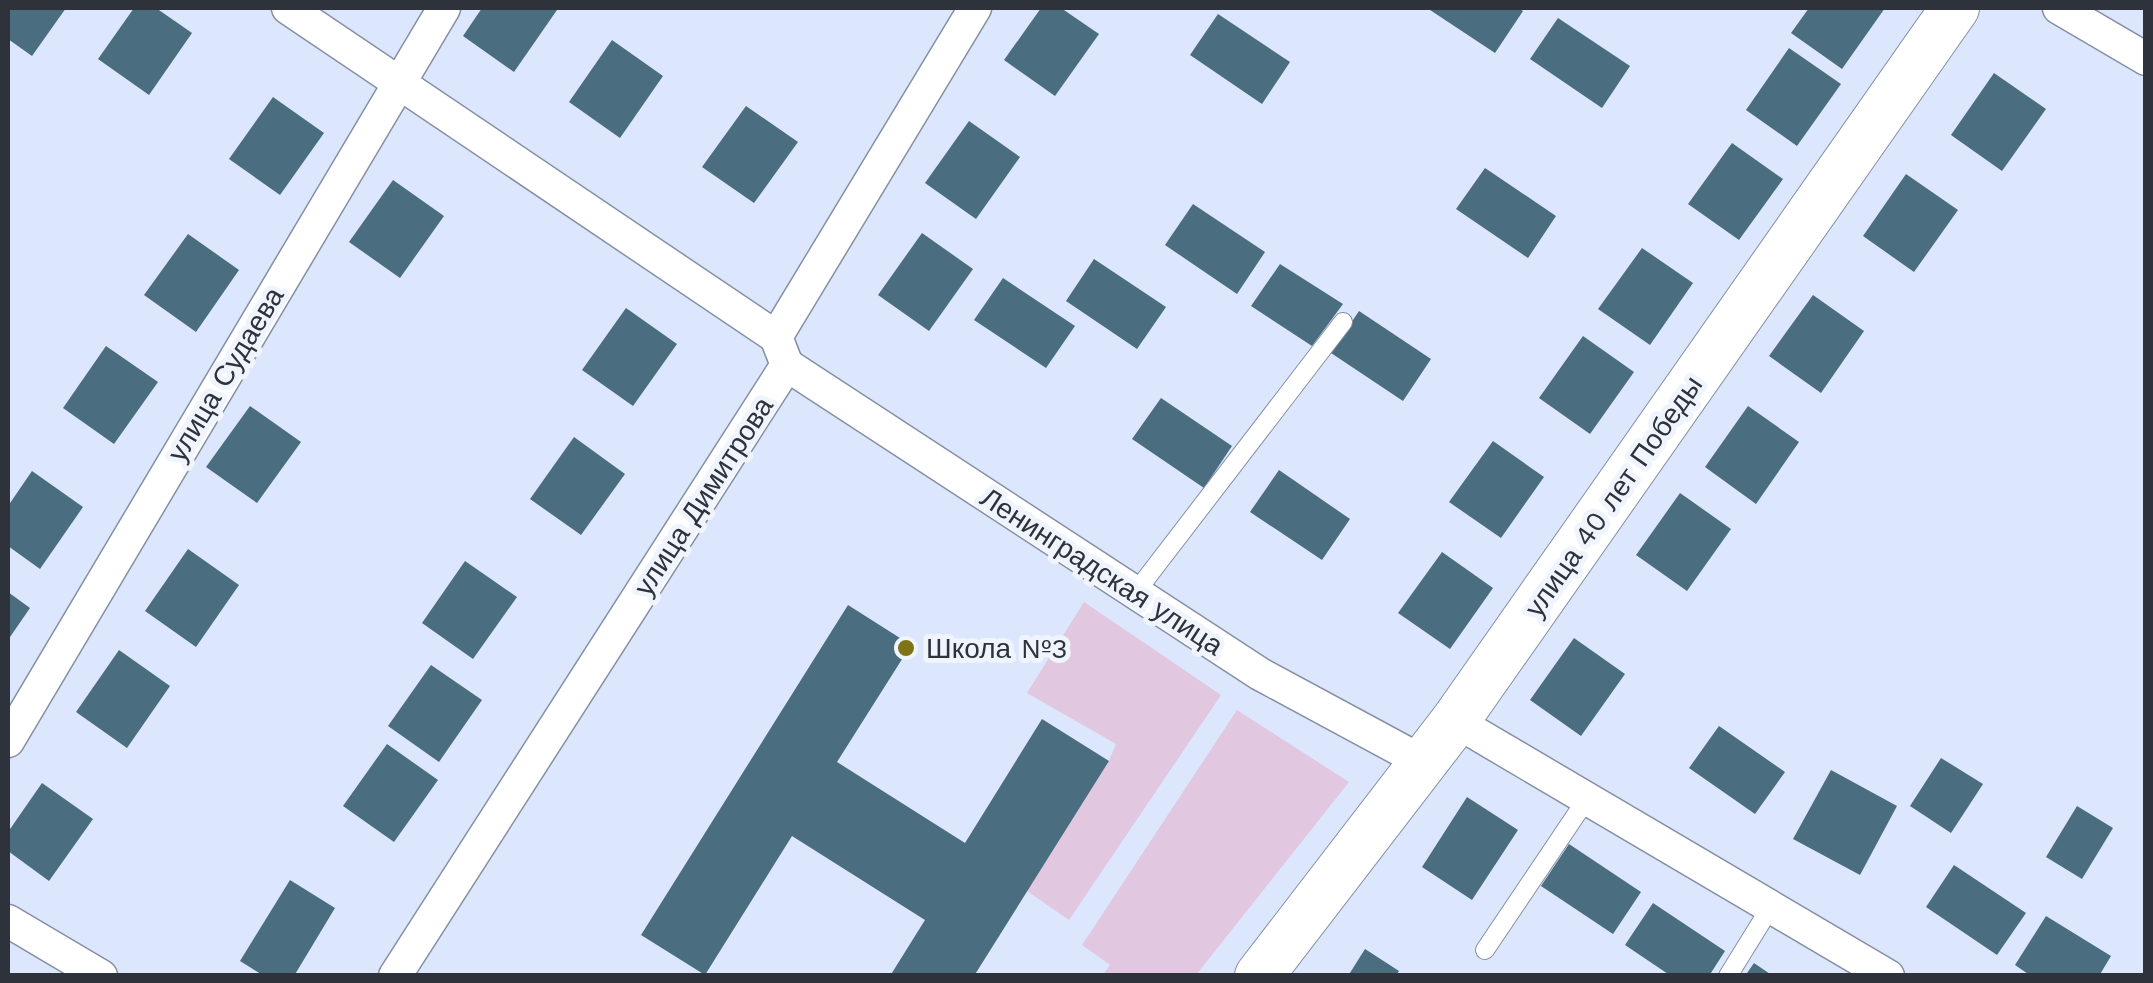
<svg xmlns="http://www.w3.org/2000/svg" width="2153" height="983" font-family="'Work Sans',sans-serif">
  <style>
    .green { fill: #e1c7df }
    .building { fill: #4a6d7f }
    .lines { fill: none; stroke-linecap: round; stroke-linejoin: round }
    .lane-casing { stroke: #8590a4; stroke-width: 20 }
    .street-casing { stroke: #8590a4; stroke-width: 35 }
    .secondary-casing { stroke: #8590a4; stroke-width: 50 }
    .lane { stroke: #fff; stroke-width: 18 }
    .street { stroke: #fff; stroke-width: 32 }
    .secondary { stroke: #fff; stroke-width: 48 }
    .poi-dot { fill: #7e7416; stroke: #f0f4fd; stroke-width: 4 }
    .labels { text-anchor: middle; stroke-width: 10; stroke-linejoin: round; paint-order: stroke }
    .street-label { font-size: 28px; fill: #2e323a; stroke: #f0f4fd }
    .poi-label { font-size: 28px; fill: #2e323a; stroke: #f0f4fd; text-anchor: start }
  </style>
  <rect width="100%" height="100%" fill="#dce7fd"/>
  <g class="green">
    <path d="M1084,602L1221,695L1069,920L1027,891L1109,761L1116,744L1027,693Z"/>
    <path d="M1237,710L1349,782L1196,975H1103L1110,965L1082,945Z"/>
  </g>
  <g class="building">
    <path d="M8,8H66L32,56L8,39Z"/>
    <path d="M134,8H156L192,33L149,95L98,59Z"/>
    <path d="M482,8H554L557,10L514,72L463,36Z"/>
    <path d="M1041,8H1061L1099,34L1055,96L1004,60Z"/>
    <path d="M1427,8H1518L1523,11L1495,53Z"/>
    <path d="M1809,8H1885L1842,69L1791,33Z"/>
    <path d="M1218,14L1290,62L1262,104L1190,55Z"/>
    <path d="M1558,18L1630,66L1602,108L1530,59Z"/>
    <path d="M612,40L663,76L620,138L569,102Z"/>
    <path d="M1789,48L1841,84L1797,146L1746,110Z"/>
    <path d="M1994,73L2046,109L2002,171L1951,135Z"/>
    <path d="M273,97L324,133L280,195L229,159Z"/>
    <path d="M746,106L798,142L754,203L702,167Z"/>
    <path d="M969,121L1020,157L976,219L925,183Z"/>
    <path d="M1732,143L1783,179L1739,240L1688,204Z"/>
    <path d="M1485,168L1556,216L1528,258L1456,209Z"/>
    <path d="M1906,174L1958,210L1914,272L1863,236Z"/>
    <path d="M393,180L444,216L400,278L349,242Z"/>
    <path d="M1193,204L1265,252L1237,294L1165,245Z"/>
    <path d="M922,233L973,269L929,331L878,295Z"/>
    <path d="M188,234L239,270L196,332L144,295Z"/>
    <path d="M1642,248L1693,283L1650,345L1598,309Z"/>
    <path d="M1094,259L1166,307L1137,349L1066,301Z"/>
    <path d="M1280,264L1343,304L1312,346L1251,306Z"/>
    <path d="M1003,278L1075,326L1046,368L974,320Z"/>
    <path d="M1813,295L1864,331L1821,393L1769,356Z"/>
    <path d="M626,308L677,344L633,406L582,370Z"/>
    <path d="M1359,311L1431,359L1403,401L1331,353Z"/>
    <path d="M1583,336L1634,372L1590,434L1539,398Z"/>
    <path d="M106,346L158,382L114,444L63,408Z"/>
    <path d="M1161,398L1232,446L1204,488L1132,439Z"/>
    <path d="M250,406L301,442L257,503L206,467Z"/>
    <path d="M1748,406L1799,442L1756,504L1705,467Z"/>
    <path d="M574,437L625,474L581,535L530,499Z"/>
    <path d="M1493,441L1544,477L1501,538L1449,502Z"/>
    <path d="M1279,470L1350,519L1322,560L1250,512Z"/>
    <path d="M32,471L83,507L40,569L8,546V506Z"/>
    <path d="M1680,493L1731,529L1687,591L1636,555Z"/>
    <path d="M188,549L239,585L196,647L145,611Z"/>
    <path d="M1442,552L1493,588L1450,649L1398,613Z"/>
    <path d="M465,561L517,597L473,659L422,623Z"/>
    <path d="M8,592L30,608L8,640Z"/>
    <path d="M848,605L911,645L837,762L965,843L1042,719L1109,761L974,976H890L925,920L792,836L705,975L641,935Z"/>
    <path d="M1574,638L1625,674L1581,736L1530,700Z"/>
    <path d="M119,650L170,686L127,748L76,712Z"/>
    <path d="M431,665L482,700L439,762L388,726Z"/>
    <path d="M1719,726L1785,772L1755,814L1689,768Z"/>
    <path d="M387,744L438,780L394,842L343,806Z"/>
    <path d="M1941,758L1983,784L1951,833L1910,806Z"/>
    <path d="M1831,770L1897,806L1860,875L1793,839Z"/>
    <path d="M42,783L93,819L49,881L8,851V832Z"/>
    <path d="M1467,797L1518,830L1472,900L1422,867Z"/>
    <path d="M2077,806L2113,828L2082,879L2046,857Z"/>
    <path d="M1569,844L1641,892L1613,934L1541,886Z"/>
    <path d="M1954,865L2026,913L1997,955L1926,907Z"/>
    <path d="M290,880L335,908L294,976H264L240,961Z"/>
    <path d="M1653,903L1725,951L1709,976H1671L1625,945Z"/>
    <path d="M2046,916L2111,956L2099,976H2031L2015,965Z"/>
    <path d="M1365,949L1399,971L1396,976H1348Z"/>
    <path d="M1754,963L1773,976H1745Z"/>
  </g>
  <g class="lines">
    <g class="lane-casing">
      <g id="lane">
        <path d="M1135,593L1343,322"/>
        <path d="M1485,950L1586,800"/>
        <path d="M1728,976L1770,908"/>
      </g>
    </g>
    <g class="street-casing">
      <g id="street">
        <path d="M288,8L776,337"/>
        <path d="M2059,8L2146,59"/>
        <path d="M787,365L1260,674L1425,763"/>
        <path d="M1455,721L1888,976"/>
        <path d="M8,741L444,8"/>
        <path d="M8,921L101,976"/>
        <path d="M395,976L787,365L776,337L975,8"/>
      </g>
    </g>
    <g class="secondary-casing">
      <path id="secondary" d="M1259,976L1455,721L1955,8"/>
    </g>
    <use href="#lane" class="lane"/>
    <use href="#street" class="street"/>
    <use href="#secondary" class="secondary"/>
  </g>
  <circle class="poi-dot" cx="906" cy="648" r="10"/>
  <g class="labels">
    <g class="street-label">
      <text transform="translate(225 374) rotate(-59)" y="10">улица Судаева</text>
      <text transform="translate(703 496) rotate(-57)" y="10">улица Димитрова</text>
      <text transform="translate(1613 496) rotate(-55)" y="10">улица 40 лет Победы</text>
      <text transform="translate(1102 571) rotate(33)" y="10">Ленинградская улица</text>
    </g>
    <g class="poi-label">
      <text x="926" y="658">Школа №3</text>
    </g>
  </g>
  <rect width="2153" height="983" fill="none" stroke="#2e323a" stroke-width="20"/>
</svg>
